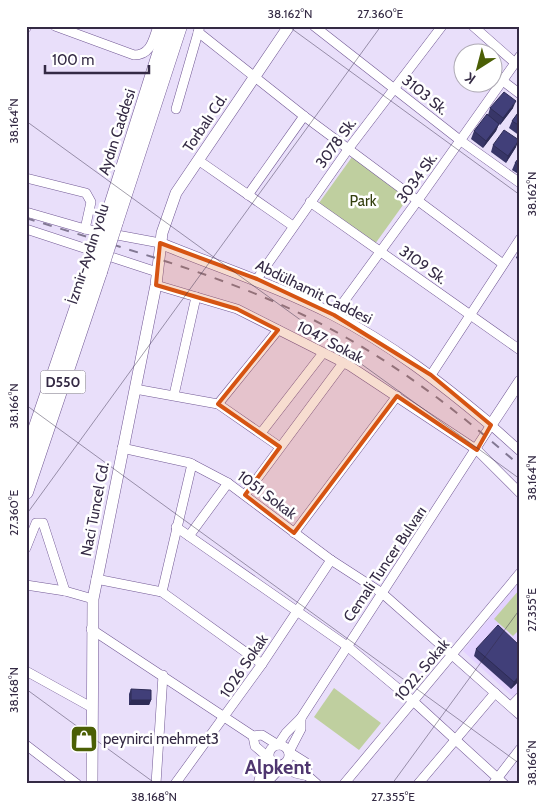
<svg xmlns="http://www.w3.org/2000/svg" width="546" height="810" font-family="Cabin,sans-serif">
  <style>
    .built { fill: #e3d2ff }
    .green { fill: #bfcf9f }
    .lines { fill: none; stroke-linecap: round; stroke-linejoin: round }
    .minor-casing { stroke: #725995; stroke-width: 10 }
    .secondary-casing { stroke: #725995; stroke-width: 12 }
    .trunk-casing { stroke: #725995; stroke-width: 15 }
    .minor { stroke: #fff; stroke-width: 9 }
    .secondary { stroke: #fff; stroke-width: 11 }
    .trunk { stroke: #fff; stroke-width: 14 }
    .rail { stroke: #827893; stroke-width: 2; stroke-dasharray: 9 9; stroke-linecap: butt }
    .trunk-bridge-casing { stroke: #725995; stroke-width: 15; stroke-linecap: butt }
    .trunk-bridge { stroke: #fff; stroke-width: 14 }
    .wall { fill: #383668 }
    .shaded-wall { fill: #2e2c55 }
    .building { fill: #413f79; stroke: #2e2c55 }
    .marked { fill: #d65412; fill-opacity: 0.2; stroke: #d65412; stroke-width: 4; stroke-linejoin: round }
    .ticks { fill: none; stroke: #342a44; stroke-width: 1; stroke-opacity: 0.45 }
    .labels { text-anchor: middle; stroke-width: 5; stroke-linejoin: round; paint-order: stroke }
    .shield { fill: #fff; stroke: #716a7c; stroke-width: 1 }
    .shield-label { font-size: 14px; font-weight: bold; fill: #342a44 }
    .street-label { font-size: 15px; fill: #342a44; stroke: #fff }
    .park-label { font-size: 15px; fill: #333f0e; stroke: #fff }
    .poi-label { font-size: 15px; fill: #342a44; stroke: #fff; text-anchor: start }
    .district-label { font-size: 20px; font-weight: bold; fill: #4f366f; stroke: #fff }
    .neatline { fill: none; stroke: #342a44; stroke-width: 2 }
    .ticks-label { font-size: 12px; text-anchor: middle; fill: #342a44 }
  </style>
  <rect width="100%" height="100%" fill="#e9dffa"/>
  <path class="built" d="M520,581V690L514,698L463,651Z"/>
  <g class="green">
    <path d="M352,157L408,198L375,244L319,203Z"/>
    <path d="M520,589V629L513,636L494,619Z"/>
    <path d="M334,688L381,723L359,750L314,717Z"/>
  </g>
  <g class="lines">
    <g class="minor-casing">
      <g id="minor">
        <path d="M55,26L134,55C151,55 153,40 158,26"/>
        <path d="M314,26L461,141L520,183"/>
        <path d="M473,26L515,63"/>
        <path d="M26,28L27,26"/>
        <path d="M198,32L304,116L503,264"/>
        <path d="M503,81L520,94"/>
        <path d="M176,109L200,26"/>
        <path d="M198,160L293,226"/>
        <path d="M26,178L86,193L91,202L85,229"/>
        <path d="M248,195L304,116"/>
        <path d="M310,202L520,350"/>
        <path d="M26,212L85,229L160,243"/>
        <path d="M26,229L157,272"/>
        <path d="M257,279L349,148L442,26"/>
        <path d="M156,285L237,309L350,366L477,450L520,493"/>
        <path d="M334,315L418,200L520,56"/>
        <path d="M431,375L520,239"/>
        <path d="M135,389L218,404L280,447"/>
        <path d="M174,395L196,297"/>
        <path d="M218,404L278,330"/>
        <path d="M261,433L323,353"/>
        <path d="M122,448L190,463L228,483L331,560L382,593L520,715"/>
        <path d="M245,495L343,363"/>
        <path d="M176,527L347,646L413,701L504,784"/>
        <path d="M294,533L397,396"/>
        <path d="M189,536L228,483"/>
        <path d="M26,548L36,523H43L65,591"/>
        <path d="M96,579L162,592L262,664"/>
        <path d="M26,585L65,591L93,599"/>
        <path d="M162,592L192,464"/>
        <path d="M91,629L253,736"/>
        <path d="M26,671L91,707"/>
        <path d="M511,706L520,697"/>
        <path d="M301,718V729L289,752L305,762L308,776"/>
        <path d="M253,736L262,735L278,745L286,733L301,718L491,425L520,451"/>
        <path d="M253,736L255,746L270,759L263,765L258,784"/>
        <path d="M26,745L77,784"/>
        <circle cx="279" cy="755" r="10"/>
        <path d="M308,776L317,784"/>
        <path d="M156,784L163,675"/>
        <path d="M175,784L262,664L331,560"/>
        <path d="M260,784L272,777L284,764L295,773L308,776"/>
        <path d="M344,784L520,573"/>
        <path d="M418,784L495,693"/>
        <path d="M493,784L520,749"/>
      </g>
    </g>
    <g class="secondary-casing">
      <g id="secondary">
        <path d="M160,243C218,267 277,286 332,314C391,344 442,384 491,425L520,381"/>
        <path d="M92,784L93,599L156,285L162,233L176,193L289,26"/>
      </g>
    </g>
    <g class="trunk-casing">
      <g id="trunk">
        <path d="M107,218L168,26"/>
        <path d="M116,222L180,26"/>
        <path d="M26,456L89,272"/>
        <path d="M26,492L100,272"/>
      </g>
    </g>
    <use href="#minor" class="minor"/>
    <use href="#secondary" class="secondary"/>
    <use href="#trunk" class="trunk"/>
    <path class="rail" d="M26,218C134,252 248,281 347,338C410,374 466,418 520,466"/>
    <g class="trunk-bridge-casing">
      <g id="trunk-bridge">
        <path d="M89,272L107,218"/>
        <path d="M100,272L116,222"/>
      </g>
    </g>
    <use href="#trunk-bridge" class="trunk-bridge"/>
  </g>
  <g class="wall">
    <path d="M490,108H513L500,125L499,124L496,131L483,148L471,139L474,131L488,115Z"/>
    <path d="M520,110V136L509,128L512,121Z"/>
    <path d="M493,145L516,147L506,163L491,152Z"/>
    <path d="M520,156V175L512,170L515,163Z"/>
    <path d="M520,249V260L516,258Z"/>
    <path d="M476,649L520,680L511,689L474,656Z"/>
    <path d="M131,689L151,700L149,705H129V694Z"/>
  </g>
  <g class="shaded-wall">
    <path d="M516,101L513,108L500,125L503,118Z"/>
    <path d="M499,124L496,131L483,148L486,141Z"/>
    <path d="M519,140L516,147L506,163L508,156Z"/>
    <path d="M520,675V680L511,689L514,682Z"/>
    <path d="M131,700H151L149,705H129Z"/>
  </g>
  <g class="building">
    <path d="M504,92L516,101L503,118L490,108Z"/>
    <path d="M520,110V126L512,121Z"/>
    <path d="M487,114L499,124L486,141L474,131Z"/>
    <path d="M504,130L519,140L508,156L493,145Z"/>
    <path d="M520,156V166L515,163Z"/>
    <path d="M498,625L520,646V675L514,682L476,649Z"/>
    <path d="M131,689L151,690V700H131Z"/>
  </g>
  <path class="marked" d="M160,243L257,279L334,315L431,375L491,425L477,450L397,396L294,533L245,495L280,447L218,404L278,330L237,309L156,285Z"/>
  <path class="ticks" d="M288,26L520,195M26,121L520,479M26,405L520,764M26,515L381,26M26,689L156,784M392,784L520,609"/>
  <defs>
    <g id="shop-square" transform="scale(1.4375)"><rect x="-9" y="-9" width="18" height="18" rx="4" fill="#4b5f05" stroke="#fff"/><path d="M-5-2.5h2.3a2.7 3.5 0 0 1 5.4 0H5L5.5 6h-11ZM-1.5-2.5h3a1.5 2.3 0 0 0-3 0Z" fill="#fff"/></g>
  </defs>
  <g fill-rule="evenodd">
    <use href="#shop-square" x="84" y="739"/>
  </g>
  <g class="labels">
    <rect class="shield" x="40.5" y="370.5" width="45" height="23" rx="4"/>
    <g class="shield-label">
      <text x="63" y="387">D550</text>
    </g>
    <g class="street-label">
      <text transform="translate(425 95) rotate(39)" y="5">3103 Sk.</text>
      <text transform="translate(205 123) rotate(-56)" y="5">Torbalı Cd.</text>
      <text transform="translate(117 132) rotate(-72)" y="5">Aydın Caddesi</text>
      <text transform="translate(336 143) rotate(-54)" y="5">3078 Sk.</text>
      <text transform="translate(417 178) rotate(-54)" y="5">3034 Sk.</text>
      <text transform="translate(88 254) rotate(-72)" y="5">İzmir-Aydın yolu</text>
      <text transform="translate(423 265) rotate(36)" y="5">3109 Sk.</text>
      <text transform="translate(314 292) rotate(26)" y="5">Abdülhamit Caddesi</text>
      <text transform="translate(330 342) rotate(28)" y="5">1047 Sokak</text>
      <text transform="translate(267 495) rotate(37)" y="5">1051 Sokak</text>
      <text transform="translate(95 509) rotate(-79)" y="5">Naci Tuncel Cd.</text>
      <text transform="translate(385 564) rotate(-56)" y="5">Cemali Tuncer Bulvarı</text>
      <text transform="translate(244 666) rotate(-56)" y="5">1026 Sokak</text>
      <text transform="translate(422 670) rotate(-50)" y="5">1022. Sokak</text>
    </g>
    <g class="park-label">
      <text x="363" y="206">Park</text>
    </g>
    <g class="poi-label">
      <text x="103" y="744">peynirci mehmet3</text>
    </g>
    <g class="district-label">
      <text x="278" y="774">Alpkent</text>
    </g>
  </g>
  <rect width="546" height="810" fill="none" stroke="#ffffff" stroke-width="55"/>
  <g transform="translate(478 68) rotate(216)"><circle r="24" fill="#ffffff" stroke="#aeaab4"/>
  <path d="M0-4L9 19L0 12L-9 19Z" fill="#4b5f05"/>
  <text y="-8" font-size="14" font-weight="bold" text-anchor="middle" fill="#342a44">K</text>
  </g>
  <path d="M45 65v8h104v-8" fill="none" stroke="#342a44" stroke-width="2.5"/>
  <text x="52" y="65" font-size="15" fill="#342a44" stroke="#ffffff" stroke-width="4" paint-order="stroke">100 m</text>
  <rect x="28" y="28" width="490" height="754" class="neatline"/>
  <g class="ticks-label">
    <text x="290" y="18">38.162°N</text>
    <text x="380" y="18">27.360°E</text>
    <text transform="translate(14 121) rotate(-90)" y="4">38.164°N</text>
    <text transform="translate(532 194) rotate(-90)" y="4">38.162°N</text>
    <text transform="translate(14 406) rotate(-90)" y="4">38.166°N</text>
    <text transform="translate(532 478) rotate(-90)" y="4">38.164°N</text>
    <text transform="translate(14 513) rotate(-90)" y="4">27.360°E</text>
    <text transform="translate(532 610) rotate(-90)" y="4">27.355°E</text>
    <text transform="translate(14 690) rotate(-90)" y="4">38.168°N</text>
    <text transform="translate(532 763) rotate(-90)" y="4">38.166°N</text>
    <text x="154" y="801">38.168°N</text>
    <text x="393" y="801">27.355°E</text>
  </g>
</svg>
